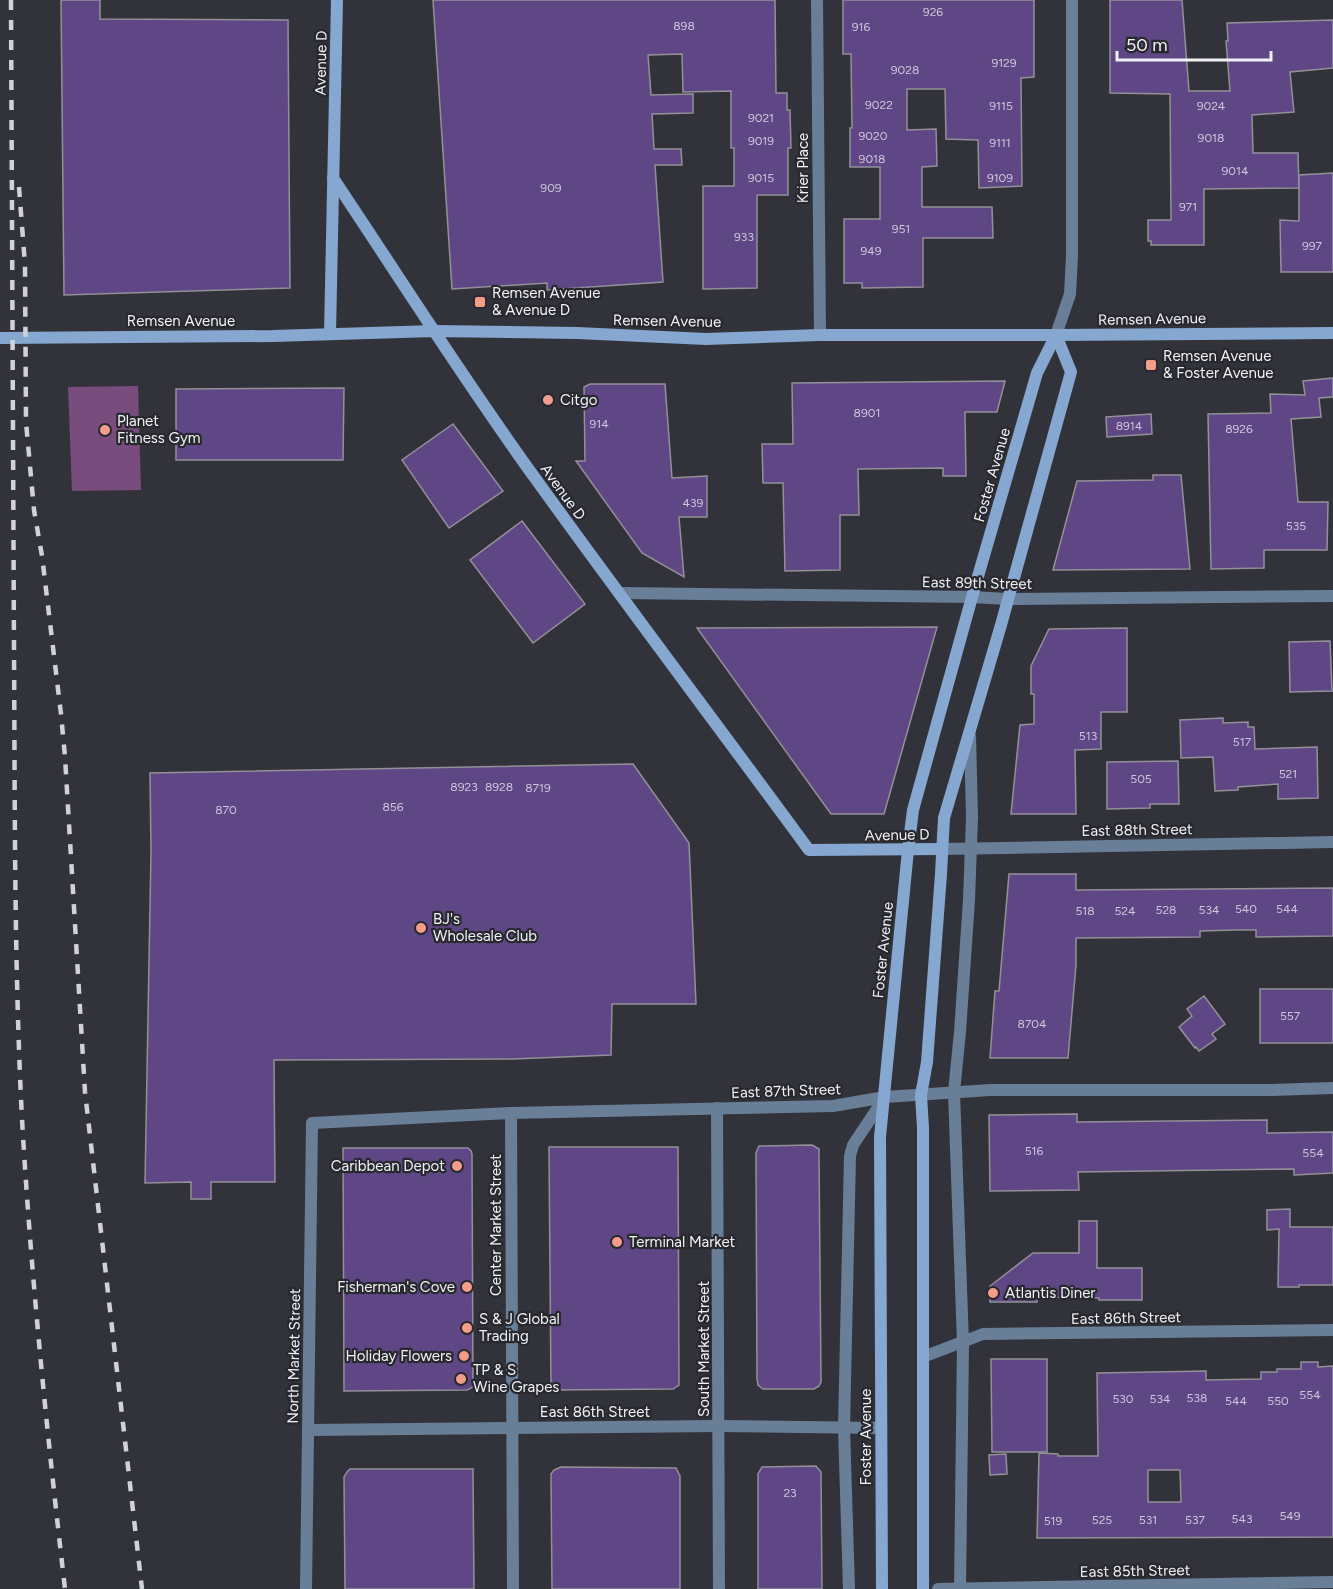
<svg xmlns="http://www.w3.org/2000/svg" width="1333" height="1589" font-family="Figtree,sans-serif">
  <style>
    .garden { fill: #784c7c }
    .building { fill: #5f4685; stroke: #939098; stroke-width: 1.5; fill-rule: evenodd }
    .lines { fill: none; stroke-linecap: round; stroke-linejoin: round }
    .minor { stroke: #697e97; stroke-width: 12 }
    .secondary { stroke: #86a7d0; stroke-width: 12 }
    .rail { stroke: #d1d2d7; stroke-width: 4.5; stroke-dasharray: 10 10; stroke-linecap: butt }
    .poi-dot { fill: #f49e89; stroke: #28292f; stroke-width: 2 }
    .labels { text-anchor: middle; stroke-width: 4.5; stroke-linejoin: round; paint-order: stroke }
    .number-label { font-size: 12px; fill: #ccc7da }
    .street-label { font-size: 15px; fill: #f1f2f6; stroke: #28292f }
    .poi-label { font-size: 15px; fill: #f1f2f6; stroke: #28292f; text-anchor: start }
  </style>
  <rect width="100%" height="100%" fill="#32333a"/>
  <path class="garden" d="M138,386L141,490L72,491L68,387Z"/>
  <g class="building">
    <path d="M61,0H100V19L288,20L290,288L64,295Z"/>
    <path d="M433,0H775L776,93H787V110H790L791,148H788V195H757V288L703,289V186H734V148H731V91L683,92L682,54L648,55L651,95L693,94V113L652,114L654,149H681L682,165H655L663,282L547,290V283L452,289Z"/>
    <path d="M843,0H1034V77L1021,78L1022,186L979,188L978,140L946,139L945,89H907V130L936,129L937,166L922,167V207H992L993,238H923V287L862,288V283H844V219H880V167H850V128H852L851,54H843Z"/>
    <path d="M1110,0H1182L1189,91H1230L1226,41H1228L1227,23L1333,20V68L1290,72L1294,112L1252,115L1253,153H1298L1299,188L1204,189V245H1151V241H1148V220H1171L1170,94L1110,93Z"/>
    <path d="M1333,173V272H1281L1280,220L1299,221V175Z"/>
    <path d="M1333,378V397L1319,398L1321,417L1291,419L1298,502H1328L1327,550H1264V568L1211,569L1208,414L1271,413L1270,394L1305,395L1303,381Z"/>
    <path d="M1005,381L997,412H965L966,476H943V468L858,469L859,515H840V570L785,571L783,483H763L762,444H793L792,383Z"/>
    <path d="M590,384H665L672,478L707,476V517H679L684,577L642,553L576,461H585L584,387Z"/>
    <path d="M344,388L343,460H176V389Z"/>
    <path d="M1151,414L1152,434L1107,437L1106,417Z"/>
    <path d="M453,424L503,491L449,528L402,460Z"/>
    <path d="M1153,475H1181L1190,569L1053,570L1077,481L1153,480Z"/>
    <path d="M522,521L585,604L533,643L470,560Z"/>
    <path d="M937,627L884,814H831L697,628Z"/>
    <path d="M1127,628V712H1101V749L1075,750L1076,814H1011L1020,725L1034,724V694H1031V666L1049,629Z"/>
    <path d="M1330,641L1332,691L1290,692L1289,642Z"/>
    <path d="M1223,718V723L1248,722V727H1254L1255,749L1317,747L1318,798L1278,799V784L1238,787V790L1215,791L1213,757L1181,758L1180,720Z"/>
    <path d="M1178,761L1179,804H1150V808L1107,809V762Z"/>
    <path d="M633,764L689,843L696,1004H612L611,1055L513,1059L274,1060L275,1182H211V1199H191V1182L145,1183L151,852L150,773Z"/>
    <path d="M1009,874H1076V890L1333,888V936L1256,937V930H1236L1200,931V937L1076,938V965L1068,1058H990L995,991H999Z"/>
    <rect x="1260" y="989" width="73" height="54"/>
    <path d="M1204,996L1225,1024L1212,1034L1216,1039L1199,1051L1196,1047L1195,1048L1179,1027L1192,1016L1187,1009Z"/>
    <path d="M1077,1114V1122L1267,1120V1133L1333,1132V1173L1294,1175V1169L1078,1172L1079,1190L990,1191L989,1115Z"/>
    <path d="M812,1145L819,1149V1155L821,1382L819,1386L814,1389H763L758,1385L757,1379L756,1153L759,1146Z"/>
    <path d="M549,1147H678L679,1385L673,1389L551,1390Z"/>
    <path d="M343,1148H468L471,1151L472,1154L473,1387L467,1390L344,1391Z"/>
    <path d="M1290,1209V1227H1333V1285H1299V1287H1278L1279,1229L1267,1230V1210Z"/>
    <path d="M1079,1221H1097V1268H1142V1300H1099V1298L1037,1297V1302H990V1286L1033,1253H1079Z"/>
    <path d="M991,1359H1047V1452H992Z"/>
    <path d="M1301,1362H1318V1367L1333,1366V1537L1037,1538L1039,1453L1058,1454V1456H1098L1097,1373L1206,1371V1380L1261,1379V1372H1277V1369H1301ZM1148,1470H1180L1181,1502H1148Z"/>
    <path d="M1006,1454L1007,1474L990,1475L989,1455Z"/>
    <path d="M816,1466L821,1472L822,1589H758V1474L762,1467Z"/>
    <path d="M561,1467L676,1468L680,1476V1589H552L551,1474L554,1470Z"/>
    <path d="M350,1469H473L474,1589H345L344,1477L347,1472Z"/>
  </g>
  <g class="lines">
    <g class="minor">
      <path d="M817,0L820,335"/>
      <path d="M1056,335L1070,294L1072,256V0"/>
      <path d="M620,593L972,597L1007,599L1333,596"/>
      <path d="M942,849L1333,842"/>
      <path d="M717,1108L719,1589"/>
      <path d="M511,1113L513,1589"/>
      <path d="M923,1357L983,1334L1333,1330"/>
      <path d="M308,1430L719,1426L881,1428"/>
      <path d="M306,1589L312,1123L511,1113L833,1106L885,1097L990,1090H1272L1333,1088"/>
      <path d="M849,1589L844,1428L850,1156L853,1145L885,1097"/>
      <path d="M938,1589L1333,1582"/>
      <path d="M960,1589L963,1343L954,1092L960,1032L969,900L972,817L970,736"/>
    </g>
    <g class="secondary">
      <path d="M333,178C400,278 464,380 535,478C625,603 718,726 809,850L942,849"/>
      <path d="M330,333L337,0"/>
      <path d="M0,338L273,336L434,331L577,333L706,339L820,335H1056L1333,333"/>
      <path d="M882,1589L880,1137L908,850L913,810L972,597L1037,373L1056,335"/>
      <path d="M923,1589V1128L921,1095L927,1062L941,874L944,818L1001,625L1071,372L1056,335"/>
    </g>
    <g class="rail">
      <path d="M11,0C12,216 13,432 14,648C15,805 14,962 22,1119C31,1276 47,1433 65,1589"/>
      <path d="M19,187L25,265L26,422L34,510L42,556L61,714L65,757L85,1092L142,1589"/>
    </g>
  </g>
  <g class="poi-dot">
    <rect x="474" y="296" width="12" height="12" rx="3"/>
    <rect x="1145" y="359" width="12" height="12" rx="3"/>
    <circle cx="548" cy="400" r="6"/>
    <circle cx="105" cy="430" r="6"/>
    <circle cx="421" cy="928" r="6"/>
    <circle cx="457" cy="1166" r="6"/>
    <circle cx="617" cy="1242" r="6"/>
    <circle cx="467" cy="1287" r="6"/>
    <circle cx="993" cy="1293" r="6"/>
    <circle cx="467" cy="1328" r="6"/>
    <circle cx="464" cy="1356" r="6"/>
    <circle cx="461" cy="1379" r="6"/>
  </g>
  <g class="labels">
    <g class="number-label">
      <text x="933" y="16">926</text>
      <text x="684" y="30">898</text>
      <text x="861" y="31">916</text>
      <text x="1004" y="67">9129</text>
      <text x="905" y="74">9028</text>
      <text x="879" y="109">9022</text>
      <text x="1001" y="110">9115</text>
      <text x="1211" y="110">9024</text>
      <text x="761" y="122">9021</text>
      <text x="873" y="140">9020</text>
      <text x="1211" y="142">9018</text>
      <text x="761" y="145">9019</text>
      <text x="1000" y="147">9111</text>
      <text x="872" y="163">9018</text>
      <text x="1235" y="175">9014</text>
      <text x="761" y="182">9015</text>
      <text x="1000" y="182">9109</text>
      <text x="551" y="192">909</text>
      <text x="1188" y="211">971</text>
      <text x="901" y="233">951</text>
      <text x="744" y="241">933</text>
      <text x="1312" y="250">997</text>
      <text x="871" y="255">949</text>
      <text x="867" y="417">8901</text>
      <text x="599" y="428">914</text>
      <text x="1129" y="430">8914</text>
      <text x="1239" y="433">8926</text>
      <text x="693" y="507">439</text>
      <text x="1296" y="530">535</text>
      <text x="1088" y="740">513</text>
      <text x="1242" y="746">517</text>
      <text x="1288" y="778">521</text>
      <text x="1141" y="783">505</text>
      <text x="464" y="791">8923</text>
      <text x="499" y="791">8928</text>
      <text x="538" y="792">8719</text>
      <text x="393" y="811">856</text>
      <text x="226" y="814">870</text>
      <text x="1246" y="913">540</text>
      <text x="1287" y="913">544</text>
      <text x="1166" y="914">528</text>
      <text x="1209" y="914">534</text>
      <text x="1085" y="915">518</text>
      <text x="1125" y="915">524</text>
      <text x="1290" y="1020">557</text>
      <text x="1032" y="1028">8704</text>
      <text x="1034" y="1155">516</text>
      <text x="1313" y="1157">554</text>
      <text x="1310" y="1399">554</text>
      <text x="1197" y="1402">538</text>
      <text x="1123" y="1403">530</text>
      <text x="1160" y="1403">534</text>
      <text x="1236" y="1405">544</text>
      <text x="1278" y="1405">550</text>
      <text x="790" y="1497">23</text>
      <text x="1290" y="1520">549</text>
      <text x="1242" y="1523">543</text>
      <text x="1102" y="1524">525</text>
      <text x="1148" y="1524">531</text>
      <text x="1195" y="1524">537</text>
      <text x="1053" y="1525">519</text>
    </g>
    <g class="street-label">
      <text transform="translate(321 63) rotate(-89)" y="5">Avenue D</text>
      <text transform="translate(803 168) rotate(-90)" y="5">Krier Place</text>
      <text transform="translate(1152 319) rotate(-1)" y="5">Remsen Avenue</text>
      <text x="181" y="326">Remsen Avenue</text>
      <text transform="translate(667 321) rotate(1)" y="5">Remsen Avenue</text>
      <text transform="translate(992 475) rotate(-74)" y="5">Foster Avenue</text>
      <text transform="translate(563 492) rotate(54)" y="5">Avenue D</text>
      <text transform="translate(977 583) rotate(1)" y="5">East 89th Street</text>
      <text transform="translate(1137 830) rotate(-1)" y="5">East 88th Street</text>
      <text transform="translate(897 835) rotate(-1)" y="5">Avenue D</text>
      <text transform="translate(883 950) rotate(-84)" y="5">Foster Avenue</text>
      <text transform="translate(786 1091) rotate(-2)" y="5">East 87th Street</text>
      <text transform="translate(496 1225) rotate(-90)" y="5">Center Market Street</text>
      <text transform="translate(1126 1318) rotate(-1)" y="5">East 86th Street</text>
      <text transform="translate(704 1349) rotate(-90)" y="5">South Market Street</text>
      <text transform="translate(294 1356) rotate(-89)" y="5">North Market Street</text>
      <text x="595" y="1417">East 86th Street</text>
      <text transform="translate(866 1437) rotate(-90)" y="5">Foster Avenue</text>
      <text transform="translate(1135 1571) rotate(-1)" y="5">East 85th Street</text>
    </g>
    <g class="poi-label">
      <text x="492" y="298">Remsen Avenue<tspan x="492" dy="17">&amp; Avenue D</tspan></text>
      <text x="1163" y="361">Remsen Avenue<tspan x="1163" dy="17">&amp; Foster Avenue</tspan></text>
      <text x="560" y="405">Citgo</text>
      <text x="117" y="426">Planet<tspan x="117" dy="17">Fitness Gym</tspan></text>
      <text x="433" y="924">BJ's<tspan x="433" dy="17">Wholesale Club</tspan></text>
      <text x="445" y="1171" text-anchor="end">Caribbean Depot</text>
      <text x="629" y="1247">Terminal Market</text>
      <text x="455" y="1292" text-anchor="end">Fisherman's Cove</text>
      <text x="1005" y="1298">Atlantis Diner</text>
      <text x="479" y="1324">S &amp; J Global<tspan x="479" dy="17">Trading</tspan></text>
      <text x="452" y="1361" text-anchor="end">Holiday Flowers</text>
      <text x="473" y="1375">TP &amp; S<tspan x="473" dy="17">Wine Grapes</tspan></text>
    </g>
  </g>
  <path d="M1117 51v9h154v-9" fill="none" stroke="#f1f2f6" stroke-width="3"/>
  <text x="1126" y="51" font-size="18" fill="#f1f2f6" stroke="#28292f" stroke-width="4.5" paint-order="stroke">50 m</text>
</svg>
